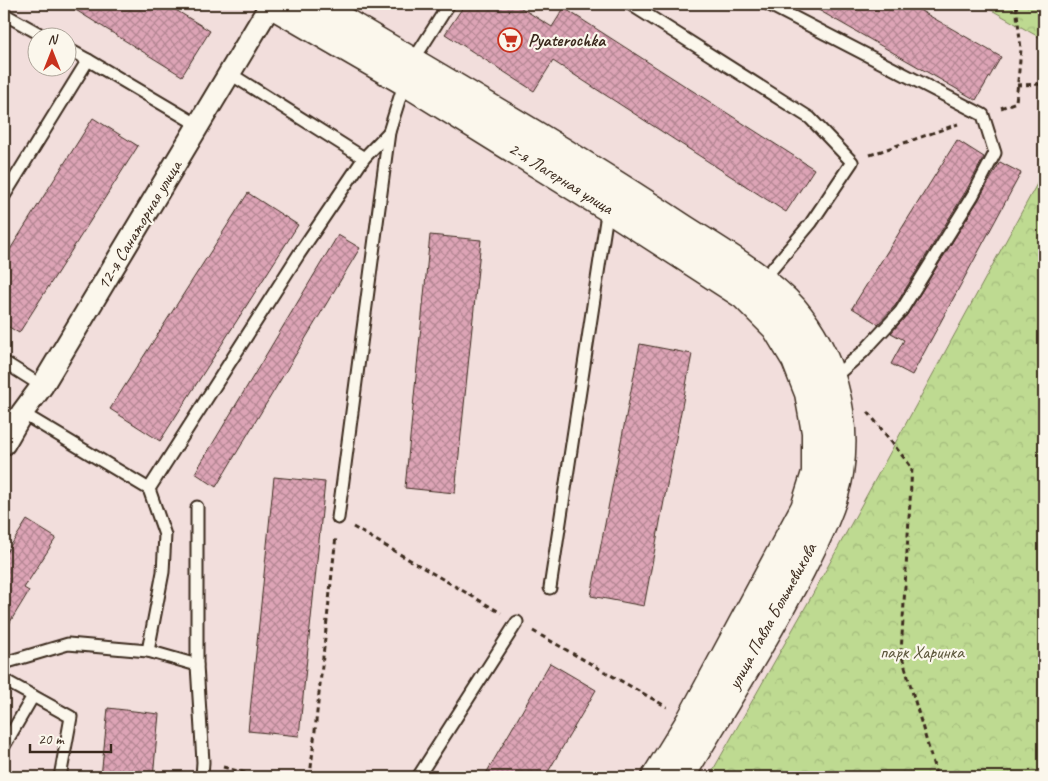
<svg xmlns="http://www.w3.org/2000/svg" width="1048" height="781" font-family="Caveat,sans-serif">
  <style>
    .forest { fill: url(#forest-crowns); stroke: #7c8258 }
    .building { fill: url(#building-cross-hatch); stroke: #3b2a1e }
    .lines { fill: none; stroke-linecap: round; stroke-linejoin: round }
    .service-casing { stroke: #3b2a1e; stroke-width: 15 }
    .minor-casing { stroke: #3b2a1e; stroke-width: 25 }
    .secondary-casing { stroke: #3b2a1e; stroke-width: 31 }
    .path { stroke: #3b2a1e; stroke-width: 3; stroke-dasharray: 5 4; stroke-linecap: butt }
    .service { stroke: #fbf7ec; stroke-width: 11 }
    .minor { stroke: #fbf7ec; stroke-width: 21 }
    .secondary { stroke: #fbf7ec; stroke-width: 28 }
    .labels { text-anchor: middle; stroke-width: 4.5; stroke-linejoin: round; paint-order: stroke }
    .poi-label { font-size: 18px; font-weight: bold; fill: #3b2a1e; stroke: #fbf7ec; text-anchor: start }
    .street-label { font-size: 18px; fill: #3b2a1e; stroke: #fbf7ec }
    .park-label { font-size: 18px; fill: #5c563b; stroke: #fbf7ec }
  </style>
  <defs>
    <pattern id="forest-crowns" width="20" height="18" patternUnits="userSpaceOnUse" patternTransform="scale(1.25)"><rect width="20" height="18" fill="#beda91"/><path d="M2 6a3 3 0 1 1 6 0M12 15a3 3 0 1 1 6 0" fill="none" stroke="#a4bb7d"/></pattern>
    <pattern id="building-cross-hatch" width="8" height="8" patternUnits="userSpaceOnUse" patternTransform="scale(1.25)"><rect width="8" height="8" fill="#dda4b6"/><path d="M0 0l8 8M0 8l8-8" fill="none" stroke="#b48693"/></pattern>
  </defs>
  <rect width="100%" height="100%" fill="#f2dedc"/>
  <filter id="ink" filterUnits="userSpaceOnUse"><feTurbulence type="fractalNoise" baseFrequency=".02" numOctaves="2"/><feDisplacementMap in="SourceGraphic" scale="10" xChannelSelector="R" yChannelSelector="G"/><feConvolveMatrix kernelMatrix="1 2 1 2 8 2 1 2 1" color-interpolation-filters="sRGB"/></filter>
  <g filter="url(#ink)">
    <g class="forest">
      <path d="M981,4H1044V40Z"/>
      <path d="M1044,171V777H709L810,599Z"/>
    </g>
    <g class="building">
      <path d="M66,4H166L210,31L182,76Z"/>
      <path d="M465,4H515L552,27L564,8L814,169L786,212L553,61L534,91L445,34Z"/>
      <path d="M808,4H909L1001,57L976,100Z"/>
      <path d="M93,118L138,146L19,333L4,324V259Z"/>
      <path d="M957,140L984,157L966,191L895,306L878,324L852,308Z"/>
      <path d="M1000,162L1021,173L912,375L891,364L904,340L891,333L907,315L979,199Z"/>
      <path d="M248,193L298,225L160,441L110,409Z"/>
      <path d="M338,235L360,248L216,487L195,473Z"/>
      <path d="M430,235L481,240L455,493L405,488Z"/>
      <path d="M640,344L692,354L644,606L591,596Z"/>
      <path d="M274,477L325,482L299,736L248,731Z"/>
      <path d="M27,520L56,538L24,588L29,591L4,632V556Z"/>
      <path d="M550,663L596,690L545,777H484Z"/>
      <path d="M108,708L159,714L153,777H101Z"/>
    </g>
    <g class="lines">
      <g class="service-casing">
        <g id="service">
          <path d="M630,4L810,118L852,162L811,223L762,281"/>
          <path d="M768,4L983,115L995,153L973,195L901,311L863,352L832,379"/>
          <path d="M4,14L47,38"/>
          <path d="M88,60L198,125"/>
          <path d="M411,64L449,4"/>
          <path d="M229,73L364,158"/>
          <path d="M4,196L88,60L68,49"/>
          <path d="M4,362L42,386"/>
          <path d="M22,413L149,489"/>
          <path d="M338,518L389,132L405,81"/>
          <path d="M550,588L608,207"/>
          <path d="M148,651L163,572L165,535L149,489L299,254L364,158L389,132"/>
          <path d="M4,663L68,644L148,651L197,665V507"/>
          <path d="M197,665L203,762L202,777"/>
          <path d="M4,680L71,717L60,777"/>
          <path d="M4,746L33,696"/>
          <path d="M418,777L517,622"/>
        </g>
      </g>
      <g class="minor-casing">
        <path id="minor" d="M4,444L22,413L42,386L271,4"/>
      </g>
      <g class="secondary-casing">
        <g id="secondary">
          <path d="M272,4L405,81L608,207L744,295L776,327L796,360L809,393L816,432V473L805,508L691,720L656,777"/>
          <path d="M314,4C436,77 560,147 679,226C714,249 766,278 793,309C831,354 848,415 839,473C834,505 815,541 801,569C764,641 721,708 680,777"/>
        </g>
      </g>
      <g class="path">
        <path d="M1017,85L1044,84"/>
        <path d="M1001,108L1016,102L1021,49L1016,4"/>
        <path d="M870,155L958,124"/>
        <path d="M868,412L912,468L901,653L937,777"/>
        <path d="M353,527L501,613"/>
        <path d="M533,631L667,707"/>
        <path d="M223,767L260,777"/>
        <path d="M310,777L336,536"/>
      </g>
      <use href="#service" class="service"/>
      <use href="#minor" class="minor"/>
      <use href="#secondary" class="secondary"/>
    </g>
  </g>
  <defs>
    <g id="supermarket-ring" transform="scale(1.25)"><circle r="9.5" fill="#fbf7ec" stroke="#c8321e" stroke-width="1.5"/><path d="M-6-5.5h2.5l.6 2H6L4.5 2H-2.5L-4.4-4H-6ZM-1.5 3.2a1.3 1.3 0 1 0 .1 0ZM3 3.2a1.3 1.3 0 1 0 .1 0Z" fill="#c8321e"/></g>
  </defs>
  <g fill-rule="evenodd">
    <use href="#supermarket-ring" x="510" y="40"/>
  </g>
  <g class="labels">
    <g class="poi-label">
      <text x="528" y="46">Pyaterochka</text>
    </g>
    <g class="street-label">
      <text transform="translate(561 178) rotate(32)" y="6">2-я Лагерная улица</text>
      <text transform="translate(139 225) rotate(-59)" y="6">12-я Санаторная улица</text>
      <text transform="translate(772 616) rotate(-61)" y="6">улица Павла Большевикова</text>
    </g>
    <g class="park-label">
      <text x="922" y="658">парк Харинка</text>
    </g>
  </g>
  <rect width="1048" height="781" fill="none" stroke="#fbf7ec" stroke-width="20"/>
  <rect x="10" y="10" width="1028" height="761" fill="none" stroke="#3b2a1e" stroke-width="2" filter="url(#ink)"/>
  <g transform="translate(52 52)"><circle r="24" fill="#fbf7ec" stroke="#aea59a"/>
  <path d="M0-4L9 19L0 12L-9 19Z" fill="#c8321e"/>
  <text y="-8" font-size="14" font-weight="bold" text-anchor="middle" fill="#3b2a1e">N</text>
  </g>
  <path d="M30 744v8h81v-8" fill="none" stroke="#3b2a1e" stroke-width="2.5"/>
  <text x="38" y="744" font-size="15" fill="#3b2a1e" stroke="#fbf7ec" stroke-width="4" paint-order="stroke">20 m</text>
</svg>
